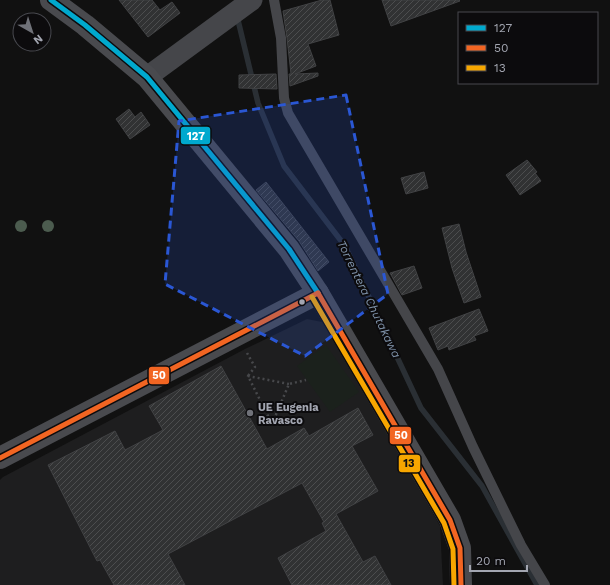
<svg xmlns="http://www.w3.org/2000/svg" width="610" height="585" font-family="'Work Sans',sans-serif">
  <style>
    .built { fill: #1e1e1f }
    .garden { fill: #1b211c }
    .lines { fill: none; stroke-linecap: round; stroke-linejoin: round }
    .stream { stroke: #2a2f34; stroke-width: 5.5 }
    .building { fill: url(#building-hatch); stroke: #414244 }
    .path { stroke: #47484b; stroke-width: 2.5; stroke-dasharray: 2 3; stroke-linecap: butt }
    .lane { stroke: #45464a; stroke-width: 10 }
    .street { stroke: #45464a; stroke-width: 21 }
    .secondary { stroke: #494a4e; stroke-width: 22 }
    .bus-1-casing { stroke: #0c0b0d; stroke-width: 8 }
    .bus-2-casing { stroke: #0c0b0d; stroke-width: 8 }
    .bus-3-casing { stroke: #0c0b0d; stroke-width: 8 }
    .bus-1 { stroke: #00a9ce; stroke-width: 5 }
    .bus-2 { stroke: #f26522; stroke-width: 5 }
    .bus-3 { stroke: #f7a600; stroke-width: 5 }
    .tree { fill: #4c5c4f }
    .marked { fill: #2a57d4; fill-opacity: 0.2; stroke: #2a57d4; stroke-width: 3; stroke-dasharray: 8 5; stroke-linejoin: round }
    .bus-dot { fill: #a3a6b1; stroke: #0c0b0d; stroke-width: 1.5 }
    .poi-dot { fill: #707279; stroke: #0c0b0d; stroke-width: 1.5 }
    .labels { text-anchor: middle; stroke-width: 4; stroke-linejoin: round; paint-order: stroke }
    .poi-label { font-size: 11px; font-weight: bold; fill: #a3a6b1; stroke: #0c0b0d; text-anchor: start }
    .water-label { font-size: 12px; font-style: italic; fill: #7e91a8; stroke: #0c0b0d }
    .line-badge { stroke: #0c0b0d; stroke-width: 1.5 }
    .badge-label { font-size: 11px; text-anchor: middle; font-weight: bold; fill: #fff }
    .pale-badge-label { font-size: 11px; text-anchor: middle; font-weight: bold; fill: #111 }
  </style>
  <defs>
    <pattern id="building-hatch" width="6" height="6" patternUnits="userSpaceOnUse"><rect width="6" height="6" fill="#313233"/><path d="M-1 1l2-2M0 6l6-6M5 7l2-2" fill="none" stroke="#4c4d4e"/></pattern>
  </defs>
  <rect width="100%" height="100%" fill="#111"/>
  <path class="built" d="M307,319L322,322L329,328L440,526L443,585H0V480L3,477L245,349Z"/>
  <path class="garden" d="M326,345L359,392L330,412L297,366Z"/>
  <g class="lines">
    <path class="stream" d="M237,16L258,103L284,166L345,246L421,408L482,486L537,585"/>
  </g>
  <g class="building">
    <path d="M119,0H152L160,10L172,2L180,13L148,37Z"/>
    <path d="M322,0H330L339,35L308,44L316,66L295,74L318,73V76L290,86L289,74H291L287,38L283,11Z"/>
    <path d="M382,0H459L460,1L391,26Z"/>
    <path d="M276,74L277,89L239,88V75Z"/>
    <path d="M129,109L135,117L141,112L150,125L130,139L116,119Z"/>
    <path d="M527,160L537,172L535,173L541,181L520,195L506,175Z"/>
    <path d="M424,172L428,188L406,194L401,178Z"/>
    <path d="M266,182L329,262L318,271L299,241L256,190Z"/>
    <path d="M459,224L466,252L481,297L464,303L452,268L442,228Z"/>
    <path d="M414,266L422,288L402,295L390,273Z"/>
    <path d="M479,309L488,331L474,336L476,340L449,350L448,346L438,350L429,328Z"/>
    <path d="M221,366L267,449L304,428L309,436L358,408L373,435L352,446L378,491L336,514L363,562L375,556L391,585H292L278,558L326,531L322,523L324,522L302,483L168,554L185,585H114L100,560L97,561L48,465L115,431L125,450L163,430L149,406Z"/>
  </g>
  <g class="lines">
    <g class="path">
      <path d="M247,353L255,367L248,376"/>
      <path d="M289,384L248,376L272,424L289,384L306,380"/>
    </g>
    <path class="lane" d="M274,0L281,38L284,98L288,113L438,369L473,447L521,545L545,585"/>
    <path class="street" d="M147,77L252,0"/>
    <g class="secondary">
      <path d="M51,0L85,25L147,77L289,249L318,293L450,520L460,548L461,585"/>
      <path d="M0,458L318,293"/>
    </g>
    <g class="bus-1-casing">
      <path id="bus-1" d="M51,0L85,25L147,77L289,249L318,293"/>
    </g>
    <g class="bus-2-casing">
      <g id="bus-2">
        <path d="M318,293L450,520L460,548L461,585"/>
        <path d="M0,458L318,293"/>
      </g>
    </g>
    <g class="bus-3-casing">
      <path id="bus-3" d="M312,297L444,523L453,549L454,585"/>
    </g>
    <use href="#bus-1" class="bus-1"/>
    <use href="#bus-2" class="bus-2"/>
    <use href="#bus-3" class="bus-3"/>
  </g>
  <g class="tree">
    <circle cx="21" cy="226" r="6"/>
    <circle cx="48" cy="226" r="6"/>
  </g>
  <path class="marked" d="M346,95L388,294L305,356L165,284L179,121Z"/>
  <circle class="bus-dot" cx="302" cy="302" r="3.5"/>
  <circle class="poi-dot" cx="250" cy="413" r="4"/>
  <g class="labels">
    <g class="poi-label">
      <text x="258" y="411">UE Eugenia<tspan x="258" dy="13">Ravasco</tspan></text>
    </g>
    <g class="water-label">
      <text transform="translate(369 299) rotate(64)" y="4">Torrentera Chutakawa</text>
    </g>
  </g>
  <g class="line-badge">
    <rect x="180" y="126" width="31" height="19" rx="4" fill="#00a9ce"/>
    <rect x="148" y="366" width="22" height="19" rx="4" fill="#f26522"/>
    <rect x="389" y="426" width="23" height="19" rx="4" fill="#f26522"/>
    <rect x="398" y="454" width="23" height="19" rx="4" fill="#f7a600"/>
  </g>
  <g class="badge-label">
    <text x="196" y="140">127</text>
    <text x="159" y="379">50</text>
    <text x="401" y="439">50</text>
  </g>
  <g class="pale-badge-label">
    <text x="409" y="467">13</text>
  </g>
  <rect x="458" y="12" width="140" height="72" fill="#0c0b0d" stroke="#48494f"/>
  <rect x="466" y="25" width="20" height="6" fill="#00a9ce" stroke="#48494f"/>
  <text x="494" y="32" font-size="12" fill="#a3a6b1">127</text>
  <rect x="466" y="45" width="20" height="6" fill="#f26522" stroke="#48494f"/>
  <text x="494" y="52" font-size="12" fill="#a3a6b1">50</text>
  <rect x="466" y="65" width="20" height="6" fill="#f7a600" stroke="#48494f"/>
  <text x="494" y="72" font-size="12" fill="#a3a6b1">13</text>
  <g transform="translate(32 32) rotate(141)"><circle r="19" fill="#0c0b0d" stroke="#48494f"/>
  <path d="M0-3L7 15L0 10L-7 15Z" fill="#707279"/>
  <text y="-6" font-size="11" font-weight="bold" text-anchor="middle" fill="#a3a6b1">N</text>
  </g>
  <path d="M470 565v6h57v-6" fill="none" stroke="#a3a6b1" stroke-width="2"/>
  <text x="476" y="565" font-size="12" fill="#a3a6b1" stroke="#0c0b0d" stroke-width="3" paint-order="stroke">20 m</text>
</svg>
